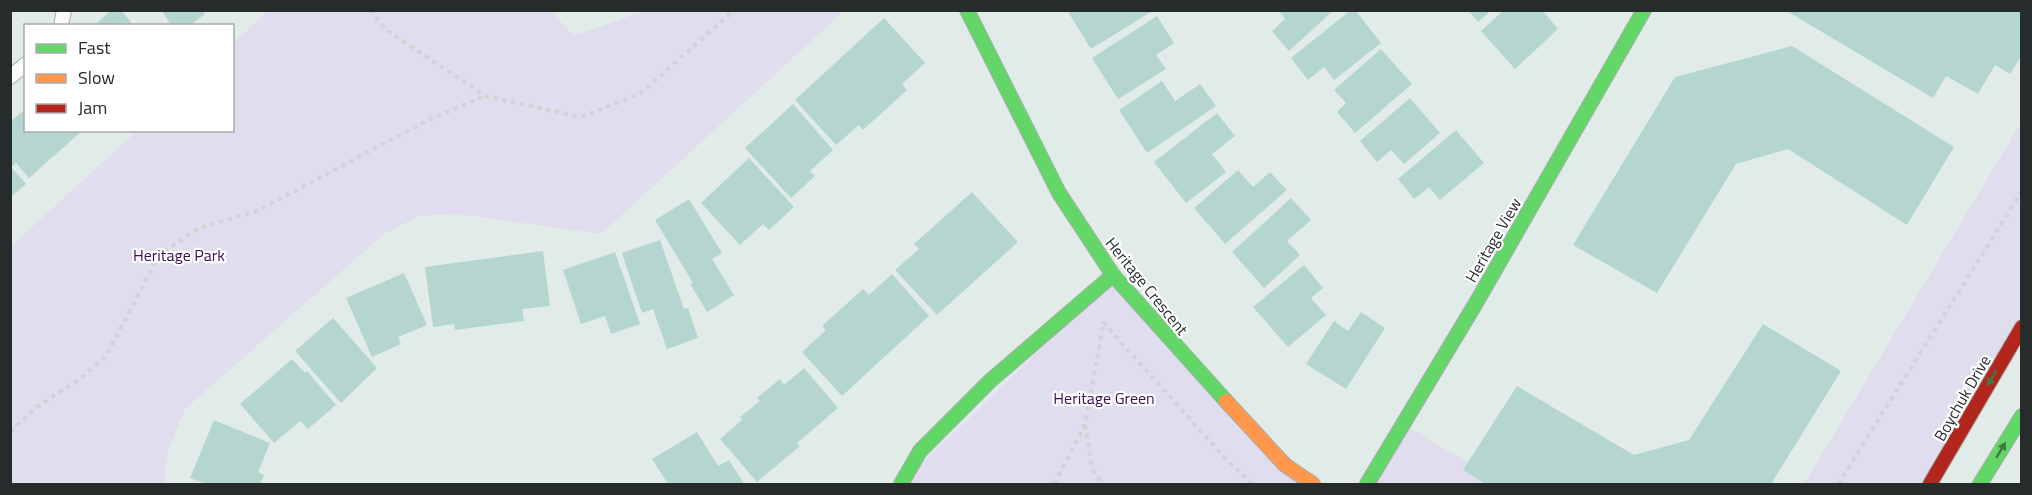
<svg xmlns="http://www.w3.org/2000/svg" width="2032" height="495" font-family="'Titillium Web',sans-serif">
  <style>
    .green { fill: #e0ddee }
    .building { fill: #b5d6d0 }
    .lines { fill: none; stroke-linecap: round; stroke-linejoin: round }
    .lane-casing { stroke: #a6aeac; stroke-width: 16 }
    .fast-casing { stroke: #a6aeac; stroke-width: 16 }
    .slow-casing { stroke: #a6aeac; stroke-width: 16 }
    .jam-casing { stroke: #a6aeac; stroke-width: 16 }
    .path { stroke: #d1d4d4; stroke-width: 4; stroke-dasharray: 4.5 4.5; stroke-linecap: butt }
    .lane { stroke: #fafcfc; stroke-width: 14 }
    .fast { stroke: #63d668; stroke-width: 14 }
    .slow { stroke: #ff974d; stroke-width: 14 }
    .jam { stroke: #b3261e; stroke-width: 14 }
    .oneway { fill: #417846 }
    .labels { text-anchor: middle; stroke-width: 4.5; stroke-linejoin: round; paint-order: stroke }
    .street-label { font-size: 16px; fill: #252c2b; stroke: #fff }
    .park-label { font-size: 16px; fill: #3b0d5b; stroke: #fff }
  </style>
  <rect width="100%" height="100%" fill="#e1ece9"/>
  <g class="green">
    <path d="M268,11H551L574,36L644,11H844L601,234L458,214L419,216L384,234L185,409L167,453L164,484H11V246L137,131L232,130L233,43Z"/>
    <path d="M2021,123V327L1930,484H1804Z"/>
    <path d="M1112,280L1313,484H901Z"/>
    <path d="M1403,424L1504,484H1370Z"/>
  </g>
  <g class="building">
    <path d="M111,10H121L134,26H94Z"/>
    <path d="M161,10H203L205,14L189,26H172Z"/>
    <path d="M1067,10H1154L1091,49Z"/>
    <path d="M1278,10H1334L1289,51L1272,31L1285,19Z"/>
    <path d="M1351,10H1355L1381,43L1334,80L1324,67L1308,80L1291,58Z"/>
    <path d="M1468,10H1492L1478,22Z"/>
    <path d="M1504,10H1542L1558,29L1515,69L1481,31Z"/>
    <path d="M1785,10H2022V55L2010,74L1995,65L1978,94L1946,76L1933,98Z"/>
    <path d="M1157,16L1174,43L1156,55L1166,69L1118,99L1092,58Z"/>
    <path d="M884,18L925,63L902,84L907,90L863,130L859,125L836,145L795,100Z"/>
    <path d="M1792,46L1954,147L1907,225L1788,149L1736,164L1657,293L1573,245L1675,77Z"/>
    <path d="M1381,49L1412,84L1355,133L1337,112L1346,103L1334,90Z"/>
    <path d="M1162,81L1175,101L1200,84L1216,106L1147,153L1119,110Z"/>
    <path d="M1410,98L1440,133L1404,164L1391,150L1377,162L1360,141Z"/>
    <path d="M793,104L833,150L810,171L815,176L791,198L745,148Z"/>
    <path d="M26,109V130H83L29,178L16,163L11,167L26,184L10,197V122Z"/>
    <path d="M1217,113L1235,136L1212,154L1226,172L1186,203L1154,162Z"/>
    <path d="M1456,130L1484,163L1440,200L1429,187L1414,199L1398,179Z"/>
    <path d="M749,158L794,207L769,230L763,224L740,245L701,203Z"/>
    <path d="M1238,170L1253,187L1270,172L1287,190L1225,244L1194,208Z"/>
    <path d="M972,192L1018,242L937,315L895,270L919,249L914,244Z"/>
    <path d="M1291,198L1311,220L1287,241L1300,255L1264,288L1232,252Z"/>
    <path d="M689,199L722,253L712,259L734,295L707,312L690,284L693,283L655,220Z"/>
    <path d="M660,240L684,309L688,308L698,338L667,349L653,309L642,313L622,253Z"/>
    <path d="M543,251L550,306L522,309L524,321L455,330L454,324L433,327L425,267Z"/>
    <path d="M615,252L640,324L611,334L605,316L581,324L563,270Z"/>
    <path d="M1304,265L1323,288L1311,298L1326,315L1288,347L1253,307Z"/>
    <path d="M404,273L427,325L398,337L401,344L372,357L346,298Z"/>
    <path d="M892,274L929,316L842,396L802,352L826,330L822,326L863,289L869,295Z"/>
    <path d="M1361,312L1385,328L1346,389L1306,364L1334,321L1348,331Z"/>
    <path d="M333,318L377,368L341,403L295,351Z"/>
    <path d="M1763,324L1841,371L1771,484H1486L1463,470L1517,386L1634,455L1689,440Z"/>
    <path d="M292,359L305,373L307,371L336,405L308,429L300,421L274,443L240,404Z"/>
    <path d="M804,368L838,408L797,443L800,446L757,482L720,439L742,420L740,417L760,401L757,398L780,379L784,385Z"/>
    <path d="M214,420L270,443L258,472L264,475L260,484H206L190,478Z"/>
    <path d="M697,432L718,466L729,460L744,484H668L652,459Z"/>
  </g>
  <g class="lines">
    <g class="lane-casing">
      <g id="lane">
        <path d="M61,26L64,10"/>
        <path d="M10,77L26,64"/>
      </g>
    </g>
    <g class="fast-casing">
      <g id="fast">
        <path d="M967,10L1059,193L1113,275L1226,401"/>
        <path d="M901,484L920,451L990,381L1113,275"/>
        <path d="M1367,484L1476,303L1644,10"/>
        <path d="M1980,484L2022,416"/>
      </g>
    </g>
    <g class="slow-casing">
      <path id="slow" d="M1226,401L1285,465L1313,484"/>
    </g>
    <g class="jam-casing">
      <path id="jam" d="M1930,484L2022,327"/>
    </g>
    <g class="path">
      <path d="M370,10L385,29L485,96L581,117L640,94L734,10"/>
      <path d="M1103,322L1226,459L1252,484"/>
      <path d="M1085,425L1092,469L1102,484"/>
      <path d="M10,432L37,407L80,379L106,356L159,255L199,228L257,211L430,119L485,96"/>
      <path d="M1054,484L1085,425L1103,326"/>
      <path d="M1838,484L2022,191"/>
    </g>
    <use href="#lane" class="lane"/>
    <use href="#fast" class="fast"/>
    <use href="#slow" class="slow"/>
    <use href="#jam" class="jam"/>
  </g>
  <defs><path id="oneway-solid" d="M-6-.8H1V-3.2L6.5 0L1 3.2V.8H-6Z" transform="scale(1.5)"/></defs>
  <g class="oneway">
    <use href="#oneway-solid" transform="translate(1992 378) rotate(120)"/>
    <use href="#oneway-solid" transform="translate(2001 450) rotate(-59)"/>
  </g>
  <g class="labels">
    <g class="street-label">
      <text transform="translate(1493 240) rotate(-60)" y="6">Heritage View</text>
      <text transform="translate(1147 286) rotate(51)" y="6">Heritage Crescent</text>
      <text transform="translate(1962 398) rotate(-60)" y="6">Boychuk Drive</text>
    </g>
    <g class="park-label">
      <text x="179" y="261">Heritage Park</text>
      <text x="1104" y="404">Heritage Green</text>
    </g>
  </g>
  <rect width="2032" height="495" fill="none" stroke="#252c2b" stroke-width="24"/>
  <rect x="24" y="24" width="210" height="108" fill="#ffffff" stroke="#a8abaa" stroke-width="1.5"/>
  <rect x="36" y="44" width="30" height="9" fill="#63d668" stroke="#a8abaa" stroke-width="1.5"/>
  <text x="78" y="54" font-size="18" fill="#252c2b">Fast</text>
  <rect x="36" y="74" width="30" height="9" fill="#ff974d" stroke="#a8abaa" stroke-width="1.5"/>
  <text x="78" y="84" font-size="18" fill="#252c2b">Slow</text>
  <rect x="36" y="104" width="30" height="9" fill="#b3261e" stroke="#a8abaa" stroke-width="1.5"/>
  <text x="78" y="114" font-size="18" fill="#252c2b">Jam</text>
</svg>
